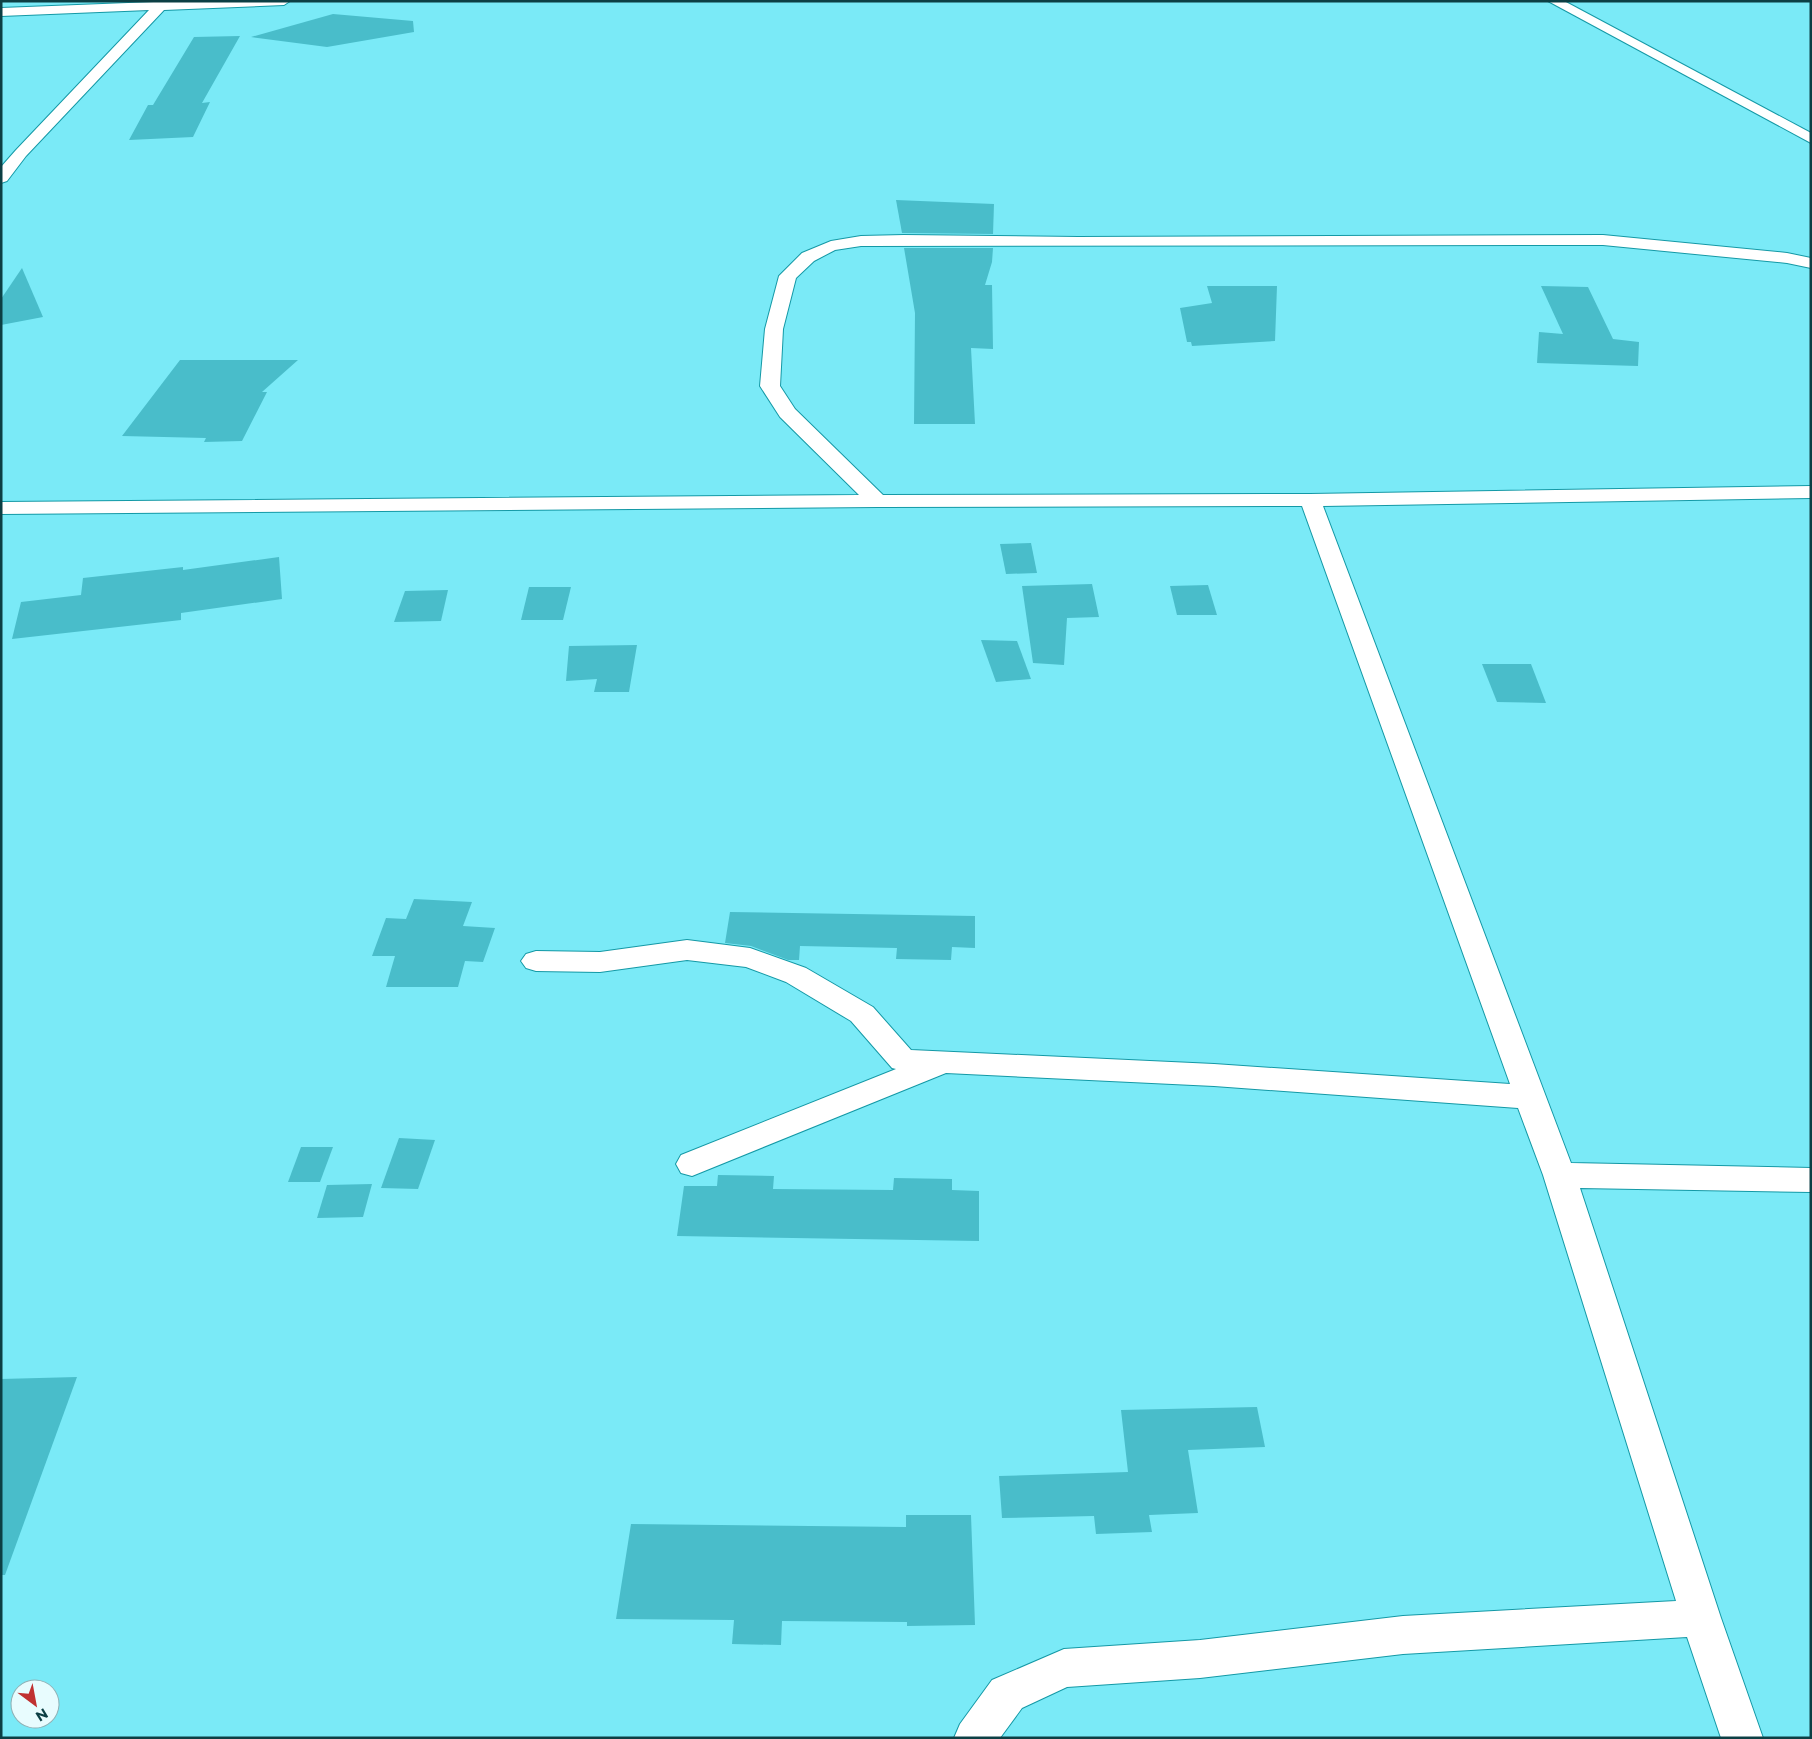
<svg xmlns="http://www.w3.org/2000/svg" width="1812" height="1739" font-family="Montserrat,sans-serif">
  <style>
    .building { fill: #49bdca }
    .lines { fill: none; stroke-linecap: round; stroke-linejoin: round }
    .minor-casing { stroke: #1499a6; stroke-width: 2 }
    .minor { fill: #fff; fill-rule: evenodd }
  </style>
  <rect width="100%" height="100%" fill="#7aeaf7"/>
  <g class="building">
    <path d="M333,14L413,21L414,32L327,47L251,37Z"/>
    <path d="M240,36L202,103L210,102L193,137L129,140L148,105H153L194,37Z"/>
    <path d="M896,200L994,204L993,234L902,233Z"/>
    <path d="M904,248H993L992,262L985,285H992L993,349L971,348L975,424H914L915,313Z"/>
    <path d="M22,268L43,317L1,325V299Z"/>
    <path d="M1207,286H1277L1275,341L1192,346L1191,342H1187L1180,308L1212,303Z"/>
    <path d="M1541,286L1588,287L1613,339L1639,342L1638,366L1537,363L1539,332L1563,334Z"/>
    <path d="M180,360H298L262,392H267L242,441L204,442L206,438L122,436Z"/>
    <path d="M1031,543L1037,573L1006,574L1000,544Z"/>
    <path d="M279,557L282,599L181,613V620L12,639L21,602L81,595L83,578L183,567V570Z"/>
    <path d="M1092,584L1099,617L1067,618L1064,665L1033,663L1022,586Z"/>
    <path d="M1208,585L1217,615H1177L1170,586Z"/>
    <path d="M529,587H571L563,620H521Z"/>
    <path d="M448,590L441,621L394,622L405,591Z"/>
    <path d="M981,640L1017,641L1031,679L996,682Z"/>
    <path d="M637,645L629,692H594L597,679L566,681L569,646Z"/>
    <path d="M1482,664H1531L1546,703L1497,702Z"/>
    <path d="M414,899L472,902L463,926L495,928L483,962L465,961L458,987H386L395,956H372L386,918L406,919Z"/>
    <path d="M730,912L975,916V948L952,947L951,960L896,959L897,948L800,946L799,960H788L751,946L725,943Z"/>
    <path d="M399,1138L435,1140L418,1189L381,1188Z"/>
    <path d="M301,1147H333L320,1182H288Z"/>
    <path d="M718,1175L774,1176L773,1189L893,1190L894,1178L952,1179V1190L979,1191V1241L677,1236L684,1186H717Z"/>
    <path d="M372,1184L363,1217L317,1218L327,1185Z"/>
    <path d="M77,1377L5,1575H1V1379Z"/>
    <path d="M1257,1407L1265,1447L1188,1450L1198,1513L1149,1515L1152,1532L1096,1534L1094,1516L1002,1518L999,1476L1128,1472L1121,1410Z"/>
    <path d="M906,1515H971L975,1625L907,1626V1622L782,1621L781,1645L732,1644L734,1620L616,1619L631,1524L906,1527Z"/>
  </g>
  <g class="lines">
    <g class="minor-casing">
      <g id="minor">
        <path d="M179,1H290L284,5L164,10L26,156L7,181L1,183V167L16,150L149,10L1,16V8Z"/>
        <path d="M1548,1H1564L1811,133V143Z"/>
        <path d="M904,235L1078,237L1603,235L1787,253L1811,258V268L1787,263L1603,245L861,246L835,250L814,261L796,278L783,329L780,386L795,409L883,495L1310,494L1811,486V498L1323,506L1571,1163L1811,1168V1192L1580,1188L1721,1618L1763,1738H1721L1687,1637L1403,1654L1200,1678L1067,1687L1022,1708L1000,1738H954L960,1724L992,1680L1064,1649L1200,1640L1403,1616L1676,1601L1543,1175L1518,1108L1214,1086L946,1073L692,1176L681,1173L676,1164L681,1155L896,1069L892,1068L851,1021L786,982L746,967L687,960L600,972L536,971L526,968L521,961L526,954L536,951L600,952L687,940L750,948L806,968L873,1007L911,1050L1214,1064L1510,1084L1302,506L877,507L1,514V502L859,495L780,417L760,386L765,329L779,276L802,253L831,241L861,236Z"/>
      </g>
    </g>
    <use href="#minor" class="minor"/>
  </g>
  <rect width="1812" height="1739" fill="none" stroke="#0c3f44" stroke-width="5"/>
  <g transform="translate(35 1704) rotate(148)"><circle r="24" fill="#e8fcfe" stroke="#90b0b4"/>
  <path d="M0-4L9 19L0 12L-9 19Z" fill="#c03131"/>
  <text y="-8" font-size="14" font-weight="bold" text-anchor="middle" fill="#0c3f44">N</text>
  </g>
</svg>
